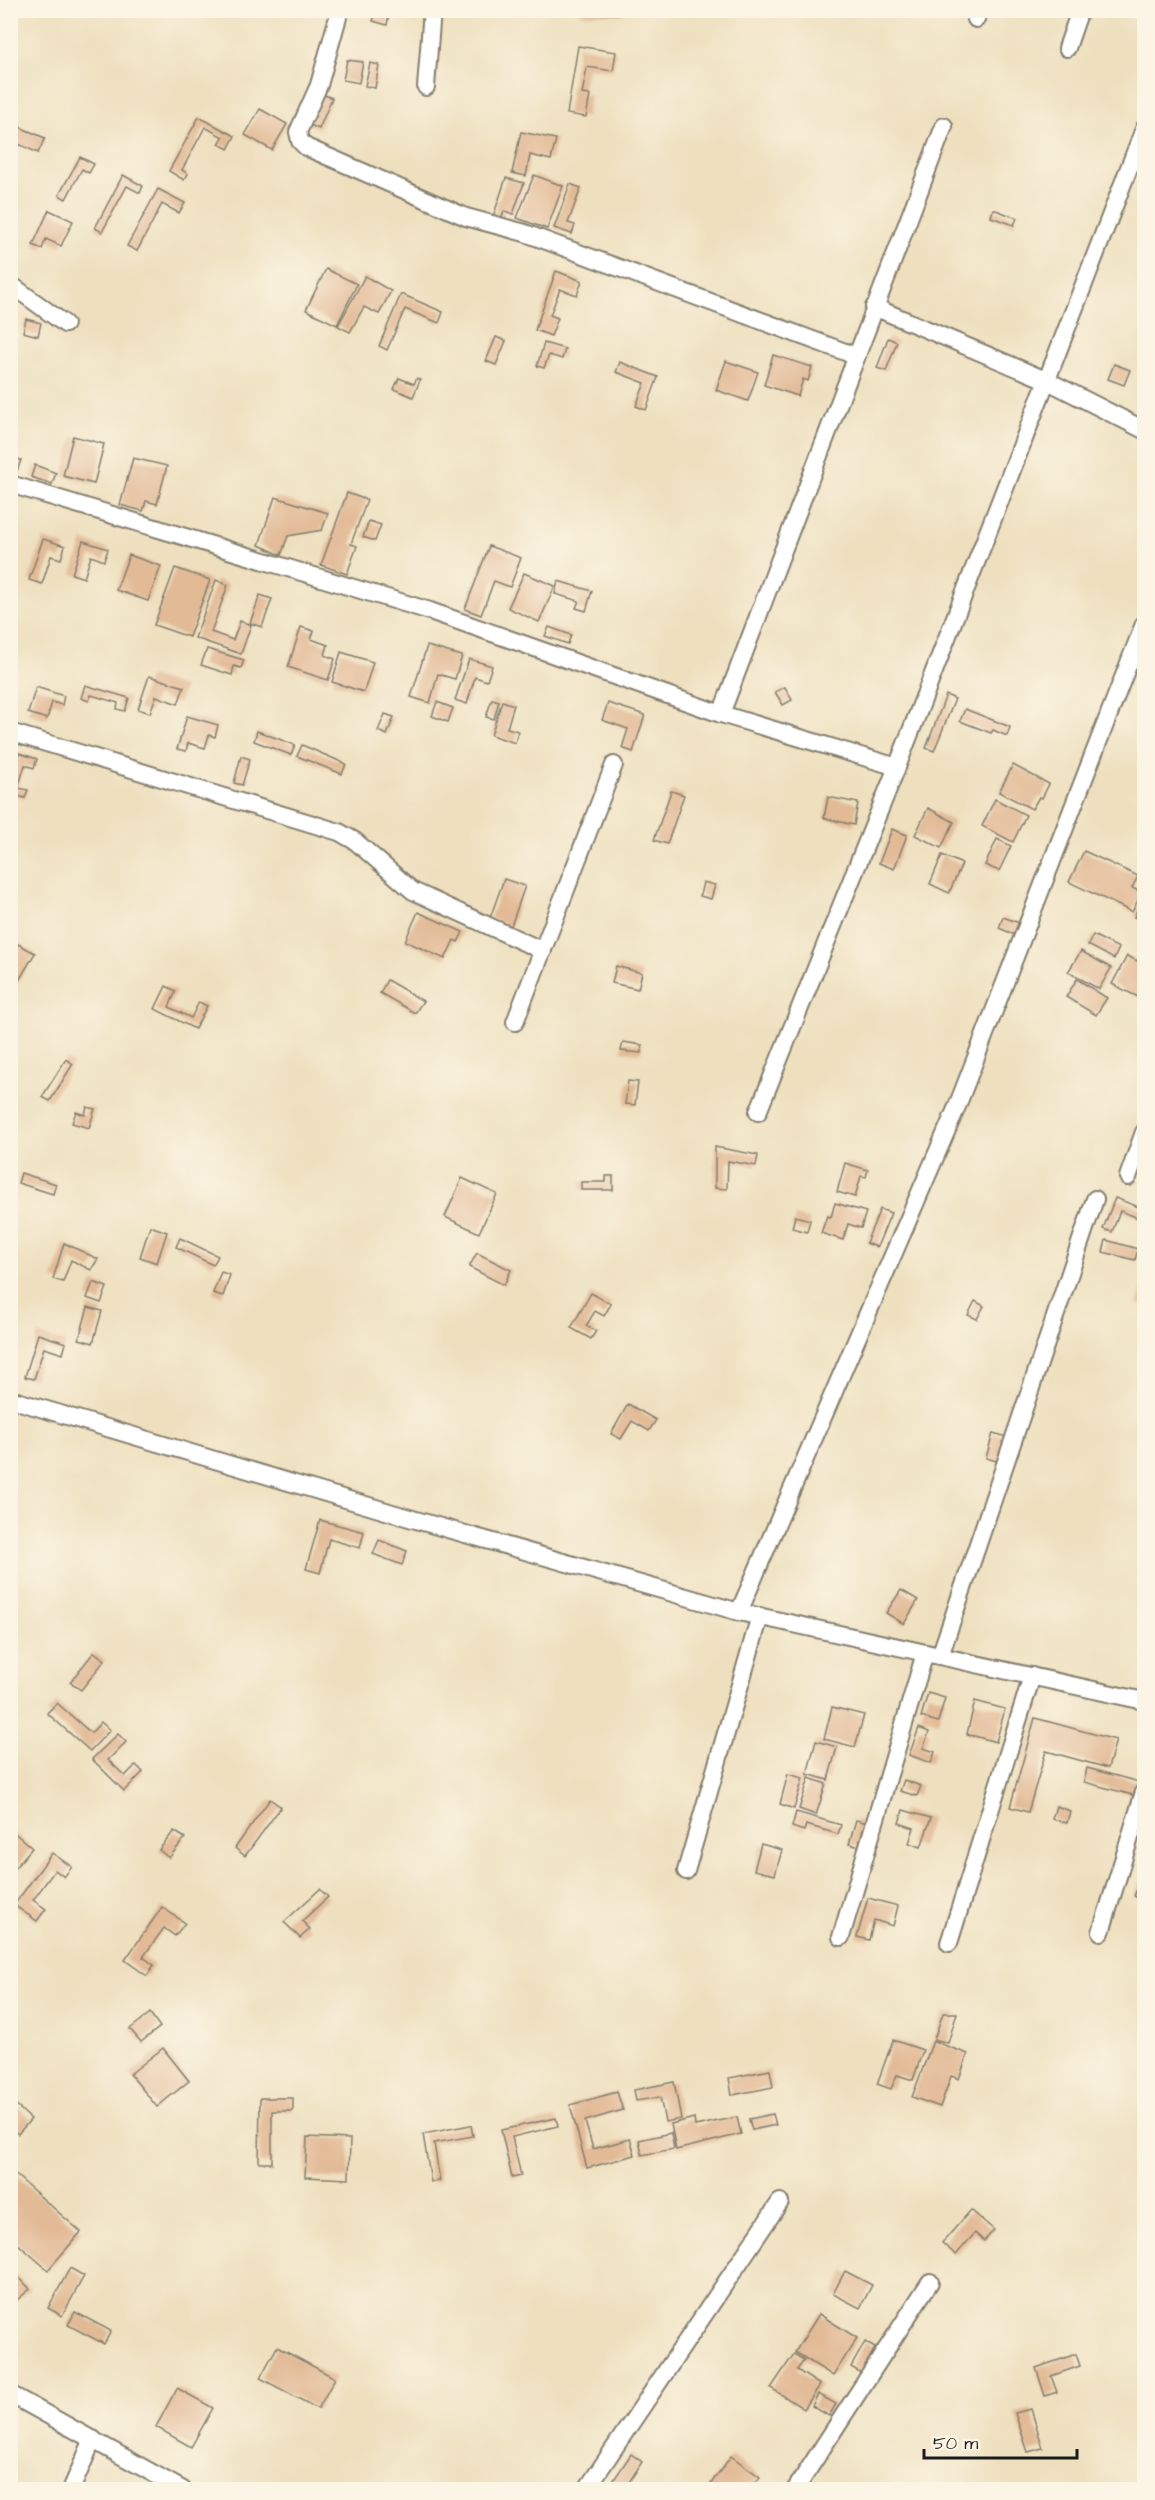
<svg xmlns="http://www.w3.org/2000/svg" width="1155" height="2500" font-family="'Architects Daughter',sans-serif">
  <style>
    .building { fill: #e2ba96 }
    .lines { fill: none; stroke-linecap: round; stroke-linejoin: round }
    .street-casing { stroke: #857e6e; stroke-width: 20 }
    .street { stroke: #fff; stroke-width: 16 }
  </style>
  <rect width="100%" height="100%" fill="#fcf5e5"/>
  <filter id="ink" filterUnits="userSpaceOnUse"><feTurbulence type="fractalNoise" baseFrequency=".0167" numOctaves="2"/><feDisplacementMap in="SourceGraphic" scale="12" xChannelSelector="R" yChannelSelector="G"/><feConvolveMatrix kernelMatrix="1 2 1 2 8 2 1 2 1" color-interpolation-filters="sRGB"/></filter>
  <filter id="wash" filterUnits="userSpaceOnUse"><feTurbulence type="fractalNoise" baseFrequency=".008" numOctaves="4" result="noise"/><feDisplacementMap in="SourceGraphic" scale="24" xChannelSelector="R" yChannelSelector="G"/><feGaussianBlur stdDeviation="1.35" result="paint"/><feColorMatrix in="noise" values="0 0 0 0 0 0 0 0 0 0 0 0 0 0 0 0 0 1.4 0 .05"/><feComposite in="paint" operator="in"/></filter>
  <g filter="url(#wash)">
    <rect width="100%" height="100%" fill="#eee0bf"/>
    <g id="blocks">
      <g class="building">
        <rect x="580" y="10" width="45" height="4"/>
        <path d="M376,11L389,14L387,25L373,21Z"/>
        <path d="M578,46L616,52L613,71L587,67L582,94L590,95L586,117L567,114Z"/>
        <path d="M347,60L363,62L359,83L343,80Z"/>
        <path d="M370,63L379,65L375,88L365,86Z"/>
        <path d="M322,94L332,98L319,129L310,125Z"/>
        <path d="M260,109L287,124L272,150L245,135Z"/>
        <path d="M199,117L235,136L228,149L219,144L223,137L205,127L182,170L188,174L184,180L169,171Z"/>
        <path d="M10,123L45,138L38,153L10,140Z"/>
        <path d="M521,132L556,139L551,160L530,155L526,176L512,173Z"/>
        <path d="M80,157L94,164L89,173L82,169L66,199L59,195Z"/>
        <path d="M123,175L143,186L140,193L127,186L102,232L95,228Z"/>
        <path d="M534,175L563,186L547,229L517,218Z"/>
        <path d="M506,178L524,183L513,214L504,211L500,222L492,220Z"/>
        <path d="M570,184L581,188L568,223L575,225L572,234L554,228Z"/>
        <path d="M158,189L185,203L179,213L162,204L137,251L127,246Z"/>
        <path d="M993,209L1017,218L1014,225L991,217Z"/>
        <path d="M49,210L73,221L61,246L46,239L42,249L33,245Z"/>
        <path d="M326,269L357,284L337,325L306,310Z"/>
        <path d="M556,271L582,281L577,295L560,289L550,315L558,318L551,336L535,330Z"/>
        <path d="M365,276L391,291L379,314L364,307L350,332L338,326Z"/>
        <path d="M401,294L443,312L439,323L405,309L387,350L379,346Z"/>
        <path d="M26,319L41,323L38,336L23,332Z"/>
        <path d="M496,337L506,341L496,365L486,361Z"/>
        <path d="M888,338L897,342L886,371L877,368Z"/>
        <path d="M544,343L565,349L562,359L549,355L544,368L537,366Z"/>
        <path d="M773,355L812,367L808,381L803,379L798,396L764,385Z"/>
        <path d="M726,361L758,372L748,401L716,390Z"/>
        <path d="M620,362L658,377L646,410L636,406L645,383L616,372Z"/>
        <path d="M1114,364L1130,370L1124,385L1108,379Z"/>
        <path d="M399,378L414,384L417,378L420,380L413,397L394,389Z"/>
        <path d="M73,436L104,444L94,484L63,476Z"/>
        <path d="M10,457L21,460L17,471L10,469Z"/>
        <path d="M133,458L167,466L157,504L146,501L143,511L120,505Z"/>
        <path d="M35,465L56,473L52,484L31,477Z"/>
        <path d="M347,493L367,500L351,544L357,546L347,574L321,565Z"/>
        <path d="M275,497L328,513L322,530L288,536L281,555L259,545Z"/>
        <path d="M369,521L381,525L375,541L363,537Z"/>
        <path d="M43,539L65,546L61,559L51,556L42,584L29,580Z"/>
        <path d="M83,541L108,549L104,561L91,556L84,578L72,574Z"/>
        <path d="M489,546L521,558L510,587L494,581L481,615L465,609Z"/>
        <path d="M129,555L161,566L148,601L116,590Z"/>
        <path d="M175,568L210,580L189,637L154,625Z"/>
        <path d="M524,573L555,586L539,622L508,608Z"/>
        <path d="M216,580L228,585L211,632L233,640L240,621L251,625L241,654L195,638Z"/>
        <path d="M558,581L592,591L586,611L576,608L579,601L555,594Z"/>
        <path d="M260,595L272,599L262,627L250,623Z"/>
        <path d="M301,627L314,631L311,639L328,645L325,655L335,659L328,680L288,667Z"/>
        <path d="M549,627L571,635L568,644L545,636Z"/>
        <path d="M427,646L462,656L455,679L438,674L430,703L411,697Z"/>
        <path d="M207,649L244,660L241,668L234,666L232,675L201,665Z"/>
        <path d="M341,652L373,662L364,692L332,682Z"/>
        <path d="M469,659L492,666L487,681L475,677L467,704L455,700Z"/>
        <path d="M149,676L184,687L178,704L156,696L150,713L138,709Z"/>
        <path d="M85,685L129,698L125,711L117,709L118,703L91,695L89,701L81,698Z"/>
        <path d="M36,687L64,696L62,705L52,702L47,719L28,713Z"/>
        <path d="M785,687L792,700L783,705L775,692Z"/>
        <path d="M946,695L955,699L934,751L926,748Z"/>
        <path d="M492,699L499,701L494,719L486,717Z"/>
        <path d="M502,701L514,705L507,728L518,731L515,743L491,735Z"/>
        <path d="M437,702L453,708L448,722L432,716Z"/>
        <path d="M608,703L645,715L633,752L622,748L628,729L602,720Z"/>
        <path d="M965,709L1010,727L1007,736L993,730L991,733L960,721Z"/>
        <path d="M385,714L394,717L387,735L378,731Z"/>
        <path d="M187,716L218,725L215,737L209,735L205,748L188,743L186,751L177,749Z"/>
        <path d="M257,731L295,745L291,755L254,741Z"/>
        <path d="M302,745L346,764L342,774L297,756Z"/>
        <path d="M19,753L37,759L34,768L25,765L18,788L28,790L25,798L10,794V781Z"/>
        <path d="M241,756L250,759L242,785L234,783Z"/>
        <path d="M1013,765L1049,784L1042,798L1039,797L1032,809L999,792Z"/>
        <path d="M671,791L684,795L667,844L654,840Z"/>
        <path d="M828,797L858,803L854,825L824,818Z"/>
        <path d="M995,799L1026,815L1013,842L982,826Z"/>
        <path d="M928,808L954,822L941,848L915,835Z"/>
        <path d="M892,829L907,835L894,869L879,863Z"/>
        <path d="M997,839L1011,846L999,871L985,865Z"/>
        <path d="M1084,851L1138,876L1132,888L1142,892L1132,912L1069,882Z"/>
        <path d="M942,855L962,864L949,893L930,884Z"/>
        <path d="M504,879L525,886L511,926L490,918Z"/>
        <path d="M703,882L715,885L711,899L700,896Z"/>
        <path d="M1144,894V921L1134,917Z"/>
        <path d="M418,912L463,932L458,942L454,940L445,959L405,941Z"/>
        <path d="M1003,917L1025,925L1020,937L999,928Z"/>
        <path d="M1093,935L1119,948L1114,959L1088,945Z"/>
        <path d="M18,944L35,953L10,996V958Z"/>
        <path d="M1081,951L1111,968L1099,989L1068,972Z"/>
        <path d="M1127,956L1144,964V1000L1112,984Z"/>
        <path d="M616,966L642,973L638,989L612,983Z"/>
        <path d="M1077,979L1107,998L1096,1015L1066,997Z"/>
        <path d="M387,980L423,1001L415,1013L380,993Z"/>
        <path d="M166,986L176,991L169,1007L191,1018L199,1002L207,1006L195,1029L155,1009Z"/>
        <path d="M623,1042L642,1045L641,1053L621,1051Z"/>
        <path d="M66,1059L73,1064L50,1101L42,1097Z"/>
        <path d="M628,1081L638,1082L635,1105L625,1104Z"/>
        <path d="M87,1107L95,1109L89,1128L72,1123L76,1112L85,1115Z"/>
        <path d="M715,1147L758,1155L756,1166L728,1161L727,1189L715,1188Z"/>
        <path d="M845,1163L868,1170L866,1177L861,1176L855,1197L837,1192Z"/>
        <path d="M21,1173L56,1184L53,1194L18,1183Z"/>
        <path d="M606,1176H613V1190H581V1182H606Z"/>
        <path d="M462,1178L497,1194L479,1233L445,1217Z"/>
        <path d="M1115,1198L1144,1209V1220L1120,1211L1112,1232L1103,1229Z"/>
        <path d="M835,1203L866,1212L861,1228L848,1224L843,1240L821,1233L827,1216L831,1217Z"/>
        <path d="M880,1209L891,1213L877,1247L866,1243Z"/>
        <path d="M795,1216L810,1220L807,1232L792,1228Z"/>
        <path d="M150,1226L167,1232L157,1263L140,1257Z"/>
        <path d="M180,1238L218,1256L213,1265L176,1247Z"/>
        <path d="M1106,1240L1138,1249L1135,1260L1103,1252Z"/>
        <path d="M64,1243L98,1259L91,1270L71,1260L63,1282L53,1279Z"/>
        <path d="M477,1253L511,1270L504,1285L469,1267Z"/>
        <path d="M221,1272L230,1275L223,1296L213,1293Z"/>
        <path d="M93,1282L107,1287L101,1303L87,1298Z"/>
        <path d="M1142,1288L1144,1289V1306L1137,1304Z"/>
        <path d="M591,1293L611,1304L604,1316L595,1311L586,1326L596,1331L591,1339L571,1328Z"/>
        <path d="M975,1301L984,1306L977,1319L968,1315Z"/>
        <path d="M88,1307L102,1311L93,1343L79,1339Z"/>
        <path d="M38,1334L66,1343L63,1354L44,1348L34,1379L25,1377Z"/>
        <path d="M628,1404L656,1420L649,1431L632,1421L621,1439L611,1434Z"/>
        <path d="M993,1433L1007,1437L1000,1462L986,1458Z"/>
        <path d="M320,1520L364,1532L360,1548L329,1539L320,1573L306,1569Z"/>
        <path d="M379,1540L407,1551L402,1565L373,1554Z"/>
        <path d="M901,1590L918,1600L904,1624L886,1613Z"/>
        <path d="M94,1652L105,1660L81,1690L70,1682Z"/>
        <path d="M928,1693L945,1698L938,1722L921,1717Z"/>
        <path d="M975,1701L1005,1709L996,1742L967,1734Z"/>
        <path d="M57,1703L91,1733L101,1722L110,1730L90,1751L47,1713Z"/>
        <path d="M832,1707L864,1715L855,1747L824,1739Z"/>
        <path d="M1035,1718L1116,1740L1108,1768L1046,1751L1028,1812L1010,1807Z"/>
        <path d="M919,1728L929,1732L923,1748L935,1752L931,1763L909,1755Z"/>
        <path d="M118,1734L126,1742L108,1760L125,1776L136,1765L143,1772L124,1791L92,1759Z"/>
        <path d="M816,1741L837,1747L828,1780L807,1774Z"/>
        <path d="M1087,1768L1143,1783L1140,1797L1084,1782Z"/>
        <path d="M788,1774L803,1778L794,1809L780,1804Z"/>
        <path d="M809,1778L826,1784L816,1815L799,1809Z"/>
        <path d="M904,1780L921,1786L917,1796L900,1791Z"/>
        <path d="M270,1799L281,1807L245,1856L235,1848Z"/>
        <path d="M1056,1806L1070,1811L1067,1823L1052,1819Z"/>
        <path d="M903,1810L931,1818L921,1847L909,1843L914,1828L899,1823Z"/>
        <path d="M796,1812L841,1825L838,1834L806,1825L804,1831L792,1827Z"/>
        <path d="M856,1820L868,1823L860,1847L849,1844Z"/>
        <path d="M10,1829L32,1848L13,1870L10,1868V1857L15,1852L10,1848Z"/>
        <path d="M174,1831L185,1838L169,1858L159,1850Z"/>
        <path d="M761,1844L782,1850L775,1875L754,1870Z"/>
        <path d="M52,1853L72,1867L64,1877L55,1870L33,1900L46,1909L37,1921L14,1905Z"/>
        <path d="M1140,1882L1144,1884V1901L1134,1896Z"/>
        <path d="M320,1889L328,1897L302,1921L310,1929L300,1938L284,1922Z"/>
        <path d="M868,1898L898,1906L893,1926L874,1920L869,1940L857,1937Z"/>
        <path d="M162,1907L185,1923L175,1936L164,1928L143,1957L154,1965L147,1976L125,1960Z"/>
        <path d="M150,2013L160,2027L141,2042L130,2029Z"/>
        <path d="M943,2013H957L948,2043L934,2039Z"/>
        <path d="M893,2040L923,2050L913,2080L897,2075L891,2089L877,2084Z"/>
        <path d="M933,2041L968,2054L959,2079L951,2076L940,2107L912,2097Z"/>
        <path d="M163,2048L189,2081L157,2107L130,2074Z"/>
        <path d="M770,2070L773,2087L732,2095L729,2078Z"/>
        <path d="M674,2082L681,2119L665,2122L660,2097L636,2101L634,2090Z"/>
        <path d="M617,2092L623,2110L585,2121L593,2149L630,2139L635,2155L587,2168L570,2105Z"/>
        <path d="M260,2098H293V2111H272V2163H259Z"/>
        <path d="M10,2100L31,2119L18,2134L10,2127Z"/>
        <path d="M773,2114L776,2125L752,2130L749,2119Z"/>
        <path d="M737,2117L741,2134L676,2150L671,2124L694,2118L695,2126Z"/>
        <path d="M556,2118L558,2126L512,2137L521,2176L512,2178L501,2130Z"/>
        <path d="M471,2125L473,2136L434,2143L440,2181L431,2182L423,2134Z"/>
        <path d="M671,2133L674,2149L642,2155L639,2140Z"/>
        <path d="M307,2137L350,2139L349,2179L305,2177Z"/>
        <path d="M10,2170L81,2232L48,2270L10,2237Z"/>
        <path d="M971,2210L994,2230L984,2241L975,2233L956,2255L942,2243Z"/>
        <path d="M10,2268L30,2289L10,2306Z"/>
        <path d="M70,2268L84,2276L62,2316L48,2308Z"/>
        <path d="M845,2271L872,2285L860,2308L833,2294Z"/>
        <path d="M75,2312L111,2331L104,2344L68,2325Z"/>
        <path d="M819,2314L857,2338L833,2376L795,2352Z"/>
        <path d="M865,2342L875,2348L861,2373L851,2367Z"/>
        <path d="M277,2347L335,2378L318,2409L260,2378Z"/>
        <path d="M794,2354L804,2360L797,2370L820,2385L804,2409L771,2388Z"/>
        <path d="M1076,2354L1080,2366L1051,2376L1057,2392L1045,2396L1036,2368Z"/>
        <path d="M177,2388L213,2408L191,2447L156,2427Z"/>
        <path d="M818,2394L836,2404L829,2416L812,2406Z"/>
        <path d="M1031,2409L1043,2448L1028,2452L1015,2413Z"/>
        <path d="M631,2454L642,2462L624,2490H607Z"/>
        <path d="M731,2456L760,2477L750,2490H706Z"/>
      </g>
    </g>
  </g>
  <g filter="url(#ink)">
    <use href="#blocks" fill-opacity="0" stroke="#857e6e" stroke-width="1.5"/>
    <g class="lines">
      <g class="street-casing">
        <g id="street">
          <path d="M340,10L319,85L298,132L300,141L306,147L466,217L525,233L856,356"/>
          <path d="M976,19L979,10"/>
          <path d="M1067,48L1080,10"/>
          <path d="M426,87L432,10"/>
          <path d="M10,284L65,324"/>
          <path d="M874,307L1048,381L1144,430"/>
          <path d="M10,484L430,611L721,714L897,767"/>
          <path d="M721,714L944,126"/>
          <path d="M10,732L339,832L355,841L413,891L543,951"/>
          <path d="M515,1022L614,765"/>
          <path d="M758,1112L897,767L1144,129"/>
          <path d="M1128,1177L1144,1132"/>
          <path d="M10,1399L416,1520L739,1612L1144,1701"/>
          <path d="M739,1612L956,1109L1144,624"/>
          <path d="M940,1656L1095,1199"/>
          <path d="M686,1871L760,1616"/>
          <path d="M1101,1932L1144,1792"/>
          <path d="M841,1937L925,1653"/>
          <path d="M949,1943L1032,1676"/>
          <path d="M10,2394L183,2490"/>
          <path d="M71,2490L93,2439"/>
          <path d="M586,2490L780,2202"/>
          <path d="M795,2490L930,2282"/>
        </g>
      </g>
      <use href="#street" class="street"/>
    </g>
  </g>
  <rect width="1155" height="2500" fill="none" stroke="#fcf5e5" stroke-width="36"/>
  <path d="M924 2449v9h153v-9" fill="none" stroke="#1c1c1c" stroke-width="3"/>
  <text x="933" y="2449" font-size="18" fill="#1c1c1c" stroke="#fcf5e5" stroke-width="4.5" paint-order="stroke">50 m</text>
</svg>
